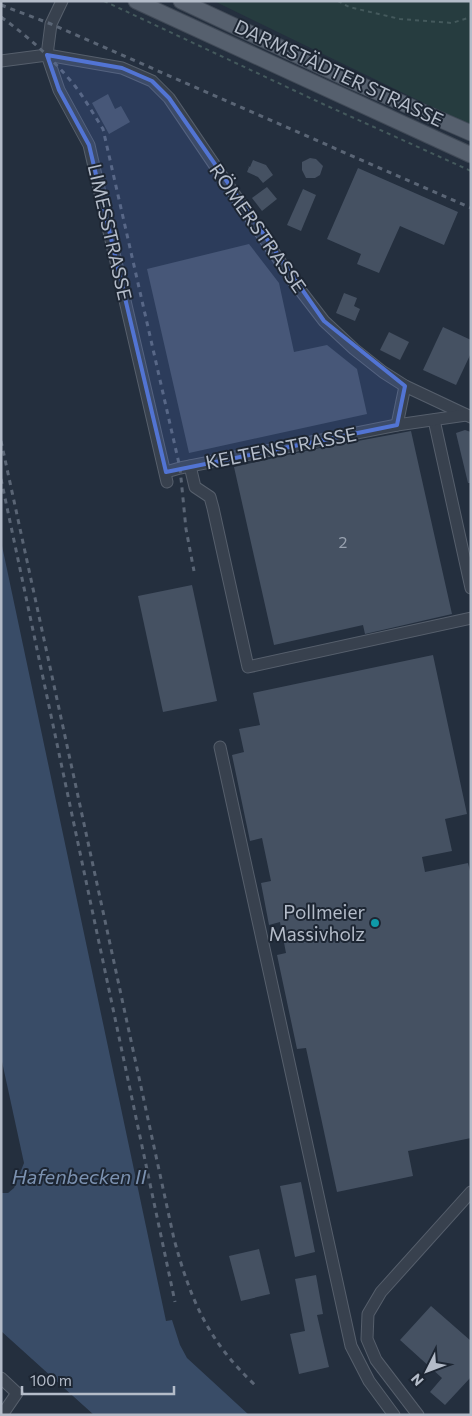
<svg xmlns="http://www.w3.org/2000/svg" width="472" height="1416" font-family="Commissioner,sans-serif">
  <style>
    .green { fill: #263c3f }
    .water { fill: #394c67 }
    .building { fill: #455162 }
    .lines { fill: none; stroke-linecap: round; stroke-linejoin: round }
    .minor-casing { stroke: #565f6c; stroke-width: 13 }
    .major-casing { stroke: #414a57; stroke-width: 17 }
    .path { stroke: #44595c; stroke-width: 2; stroke-dasharray: 4 4; stroke-linecap: butt }
    .minor { stroke: #38414e; stroke-width: 11 }
    .major { stroke: #56606e; stroke-width: 15 }
    .rail { stroke: #5a6575; stroke-width: 3; stroke-dasharray: 5 5; stroke-linecap: butt }
    .marked { fill: #5274d3; fill-opacity: 0.2; stroke: #5274d3; stroke-width: 4; stroke-linejoin: round }
    .culture-dot { fill: #0f9aa8; stroke: #1d2633; stroke-width: 2 }
    .labels { text-anchor: middle; stroke-width: 4; stroke-linejoin: round; paint-order: stroke }
    .number-label { font-size: 16px; fill: #98a1af }
    .street-label { font-size: 19px; fill: #b4bcc9; stroke: #1d2633 }
    .poi-label { font-size: 19px; fill: #b4bcc9; stroke: #1d2633; text-anchor: end }
    .water-label { font-size: 20px; font-style: italic; fill: #7c92b1; stroke: #1d2633 }
  </style>
  <rect width="100%" height="100%" fill="#242f3e"/>
  <path class="green" d="M214,1H471V126Z"/>
  <path class="water" d="M1,541L166,1321L172,1320L180,1345L187,1358L249,1415H94L1,1331V1193H8L14,1188L24,1163L1,1057Z"/>
  <g class="building">
    <path d="M108,94L115,109L121,106L130,122L109,134L92,103Z"/>
    <path d="M310,158L316,159L323,166L320,175L315,178H306L302,170V162Z"/>
    <path d="M253,160L266,165L273,175L263,183L258,177L247,172L249,167L248,166L250,167Z"/>
    <path d="M358,168L458,212L444,245L400,226L379,273L357,264L361,254L327,239Z"/>
    <path d="M267,187L277,199L262,211L252,198Z"/>
    <path d="M303,189L316,195L301,231L287,225Z"/>
    <path d="M249,244L279,283L294,352L327,345L357,369L367,414L189,453L147,269Z"/>
    <path d="M344,293L357,298L354,306L360,309L355,321L336,313Z"/>
    <path d="M443,327L471,340V353L456,385L423,370Z"/>
    <path d="M389,332L409,342L400,360L380,350Z"/>
    <path d="M465,430L471,432V483H468L456,433Z"/>
    <path d="M411,431L452,614L365,634L363,625L274,645L234,467L315,449Z"/>
    <path d="M192,585L217,701L163,712L138,596Z"/>
    <path d="M433,655L467,814L445,819L452,851L422,857L425,872L468,863L471,875V1138L408,1151L413,1176L337,1192L306,1048L297,1049L277,955L286,953L280,922L269,925L261,883L271,881L262,838L250,841L232,755L244,752L239,729L260,725L253,693Z"/>
    <path d="M301,1182L315,1252L295,1257L280,1186Z"/>
    <path d="M259,1249L270,1294L241,1301L229,1256Z"/>
    <path d="M316,1275L323,1314L317,1315L329,1367L299,1374L290,1334L305,1331L295,1279Z"/>
    <path d="M431,1306L471,1341V1377L445,1405L430,1392L442,1378L400,1340Z"/>
  </g>
  <g class="lines">
    <g class="minor-casing">
      <g id="minor">
        <path d="M62,1L51,24L47,55L59,90L89,145L167,482"/>
        <path d="M1,61L47,55L122,68L152,81L169,98L294,282L324,321L354,349L383,372L405,386L471,417"/>
        <path d="M434,420L471,588"/>
        <path d="M397,425L405,386"/>
        <path d="M190,466L195,487L210,497L213,508L248,667L471,618"/>
        <path d="M166,472L180,468L397,425L466,415"/>
        <path d="M220,747L351,1346L369,1381L394,1415"/>
        <path d="M1,1378L17,1393L2,1415"/>
        <path d="M418,1415L376,1360L367,1339L368,1314L381,1292L471,1192"/>
      </g>
    </g>
    <g class="major-casing">
      <g id="major">
        <path d="M136,1L471,155"/>
        <path d="M181,1L354,82L471,133"/>
      </g>
    </g>
    <g class="path">
      <path d="M104,1L323,104L471,171"/>
      <path d="M338,1L349,7L400,19L452,23L471,17"/>
    </g>
    <use href="#minor" class="minor"/>
    <use href="#major" class="major"/>
    <g class="rail">
      <path d="M1,5L51,24L471,208"/>
      <path d="M1,17C30,38 53,59 75,86C85,99 94,115 103,129L180,468L186,529L194,571"/>
      <path d="M1,441L174,1239C191,1301 208,1341 256,1386"/>
      <path d="M1,479L175,1302"/>
    </g>
  </g>
  <path class="marked" d="M47,55L122,68L152,81L169,98L324,321L405,386L397,425L166,472L89,145L59,90Z"/>
  <circle class="culture-dot" cx="375" cy="923" r="5"/>
  <g class="labels">
    <g class="number-label">
      <text x="343" y="548">2</text>
    </g>
    <g class="street-label">
      <text transform="translate(339 73) rotate(25)" y="7">DARMSTÄDTER STRASSE</text>
      <text transform="translate(258 228) rotate(55)" y="7">RÖMERSTRASSE</text>
      <text transform="translate(110 232) rotate(77)" y="7">LIMESSTRASSE</text>
      <text transform="translate(281 448) rotate(-11)" y="7">KELTENSTRASSE</text>
    </g>
    <g class="poi-label">
      <text x="365" y="919">Pollmeier<tspan x="365" dy="22">Massivholz</tspan></text>
    </g>
    <g class="water-label">
      <text x="79" y="1184">Hafenbecken II</text>
    </g>
  </g>
  <rect width="472" height="1416" fill="none" stroke="#b4bcc9" stroke-width="5"/>
  <g transform="translate(427 1371) rotate(228)" stroke="#1d2633" stroke-width="4" paint-order="stroke">
  <path d="M0-4L9 19L0 12L-9 19Z" fill="#b4bcc9"/>
  <text y="-8" font-size="14" font-weight="bold" text-anchor="middle" fill="#b4bcc9">N</text>
  </g>
  <path d="M22 1386v8h152v-8" fill="none" stroke="#b4bcc9" stroke-width="2.5"/>
  <text x="30" y="1386" font-size="15" fill="#b4bcc9" stroke="#1d2633" stroke-width="4" paint-order="stroke">100 m</text>
</svg>
